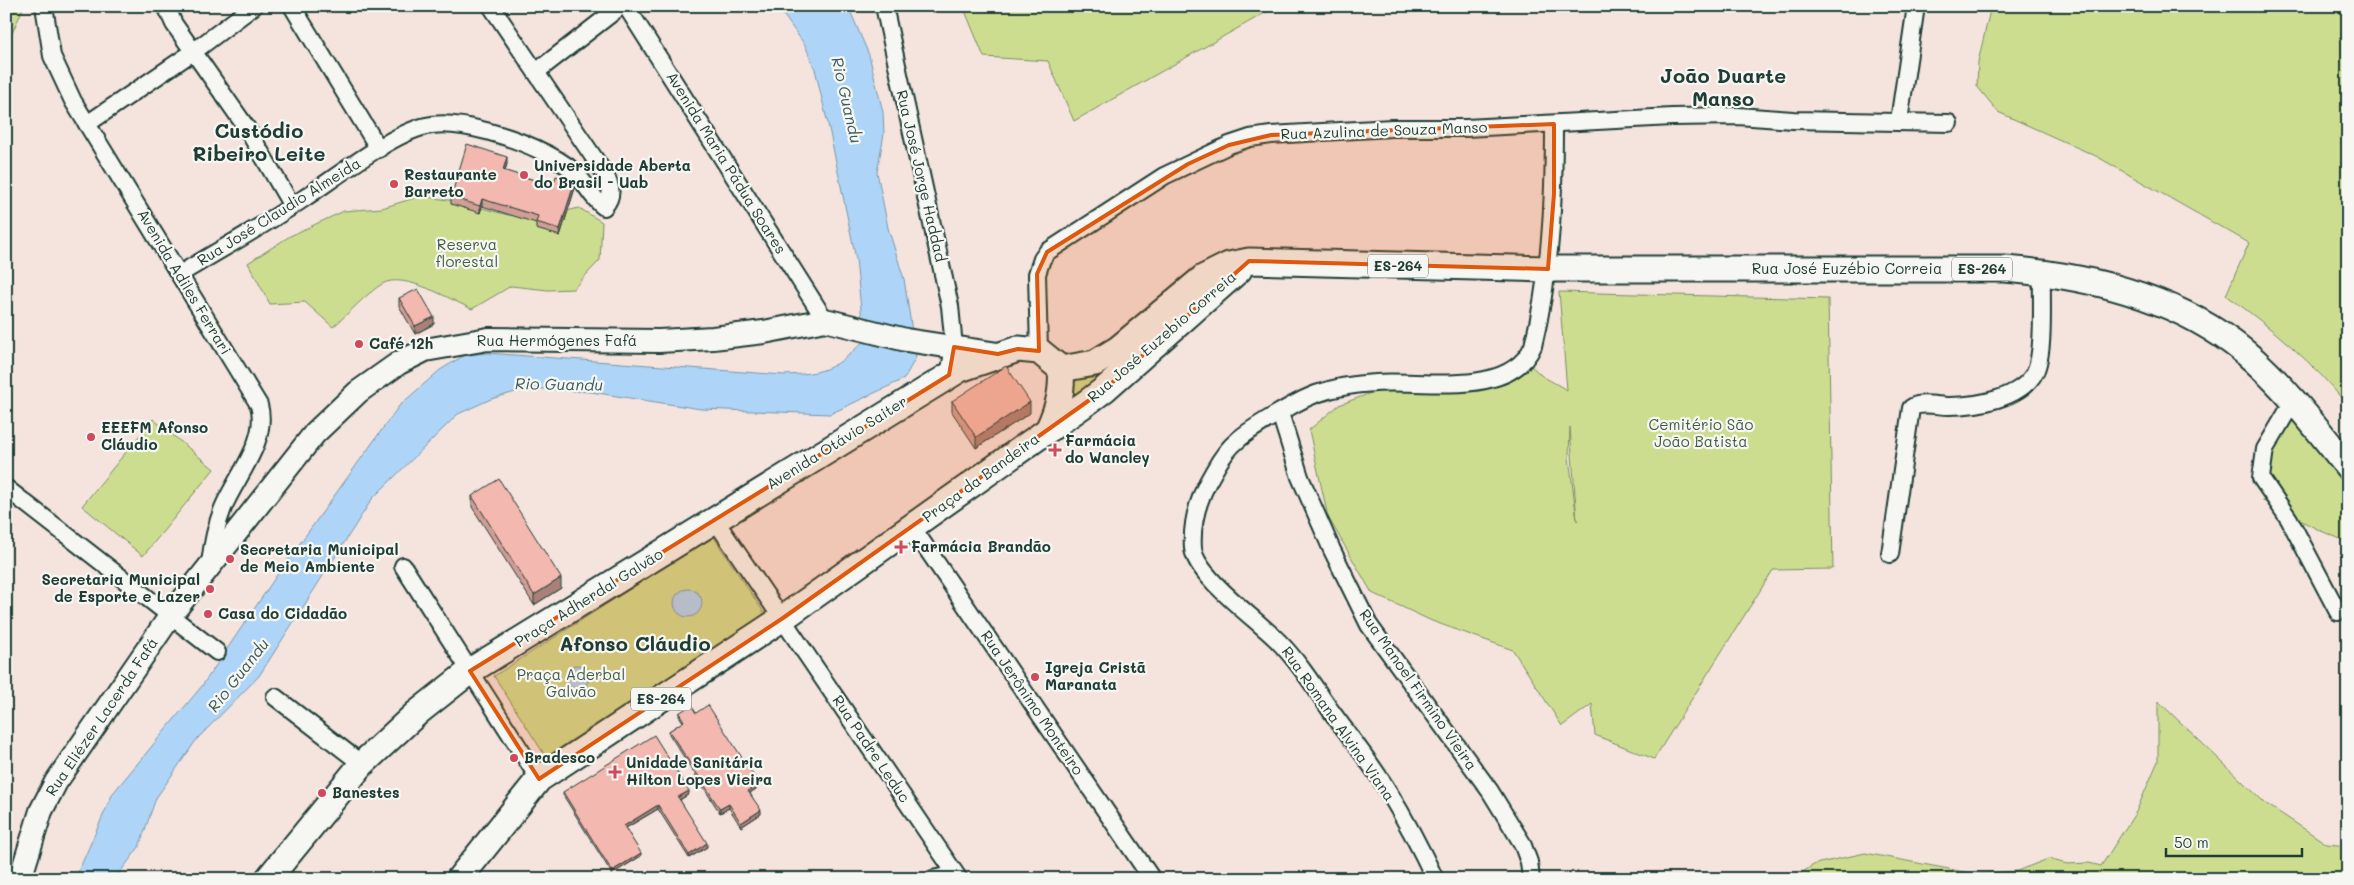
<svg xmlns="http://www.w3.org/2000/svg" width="2354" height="885" font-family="Mali,sans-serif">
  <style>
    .green { fill: #cddd90; stroke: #768d62; fill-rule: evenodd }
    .water { fill: #aed5f8; stroke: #7598aa }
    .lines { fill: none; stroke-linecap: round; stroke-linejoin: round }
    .street-casing { stroke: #1f3d34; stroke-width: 20 }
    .secondary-casing { stroke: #1f3d34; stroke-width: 26 }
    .primary-casing { stroke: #1f3d34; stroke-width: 29 }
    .street { stroke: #f6f6f2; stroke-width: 16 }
    .secondary { stroke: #f6f6f2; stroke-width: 22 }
    .primary { stroke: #f6f6f2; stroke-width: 25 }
    .wall { fill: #d19e96; stroke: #1f3d34 }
    .shaded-wall { fill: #aa817a; stroke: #1f3d34 }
    .building { fill: #f3b8af; stroke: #1f3d34 }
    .marked { fill: #de580e; fill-opacity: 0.2; stroke: #de580e; stroke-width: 4; stroke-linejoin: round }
    .poi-dot { fill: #d1495b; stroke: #f6f6f2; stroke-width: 2 }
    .labels { text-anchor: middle; stroke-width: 4.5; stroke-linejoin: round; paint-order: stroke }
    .shield { fill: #f6f6f2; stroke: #60746d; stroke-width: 1 }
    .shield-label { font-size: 14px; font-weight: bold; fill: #1f3d34 }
    .street-label { font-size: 15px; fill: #1f3d34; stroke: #f6f6f2 }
    .poi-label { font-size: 15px; font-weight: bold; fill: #1f3d34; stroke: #f6f6f2; text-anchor: start }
    .park-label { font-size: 15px; fill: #425d46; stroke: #f6f6f2 }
    .water-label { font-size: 16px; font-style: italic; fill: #3c5b5b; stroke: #f6f6f2 }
    .district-label { font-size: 20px; font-weight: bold; fill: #1f3d34; stroke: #f6f6f2 }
  </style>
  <rect width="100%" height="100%" fill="#f5e3de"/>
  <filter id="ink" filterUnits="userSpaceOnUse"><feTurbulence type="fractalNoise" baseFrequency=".02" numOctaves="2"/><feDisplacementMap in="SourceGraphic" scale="10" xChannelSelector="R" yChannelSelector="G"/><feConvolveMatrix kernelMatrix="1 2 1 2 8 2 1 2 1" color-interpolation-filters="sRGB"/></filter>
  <g filter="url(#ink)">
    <g class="green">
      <path d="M6,6H24L6,47Z"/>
      <path d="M963,6H1277L1074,121L1048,61L984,57Z"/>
      <path d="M1991,6H2348V406C2313,362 2272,328 2226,295L2249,243L2096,156L1998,112L1977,86L1978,62Z"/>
      <path d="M421,196L455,201L508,215L545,216L579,208L602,222L600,260L573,289L548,290L511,286L472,309C451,300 404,271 382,284C367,293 347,315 333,327L305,302L270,304L248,263L290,236L344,211L382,208Z"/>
      <path d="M1559,292L1828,299L1833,569L1773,570L1654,759L1595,735L1592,704L1562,726L1513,650L1432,621L1372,593L1328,517L1309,430L1339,405L1400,382L1492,374L1527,362L1542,376L1567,390ZM1570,427V428L1577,521L1569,457Z"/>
      <path d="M1174,314L1072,403V378Z"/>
      <path d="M2295,396L2348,468V542L2321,531L2263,501L2272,447Z"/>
      <path d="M153,419L214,469L143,556L82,506Z"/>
      <path d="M713,536L765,614L546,757L494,676Z"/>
      <path d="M2158,701L2265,803L2327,844L2348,846V879H1792L1815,864L1865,853L1975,874L2017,871L2048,859L2067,864L2089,863L2101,866L2136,812L2158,761Z"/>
    </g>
    <g class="water">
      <path d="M777,6H848L869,55L883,112L884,134L877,172L888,228L904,279L916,357L904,379L830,414L701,409L591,392L529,388L491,399L458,414L372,499L259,676L197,739L156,798L139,847L115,879H75L113,793L202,686L275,578L399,406L440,370L465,355L487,353L784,375C822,374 838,369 864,340L856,259L830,133L815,69L805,45Z"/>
      <circle cx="688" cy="603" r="14"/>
      <circle cx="577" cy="677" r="12"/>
    </g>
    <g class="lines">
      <g class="street-casing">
        <g id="street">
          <path d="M44,6L52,56L73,101L259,405C269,441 236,476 223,508C216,526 212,545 210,564"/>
          <path d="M166,6L174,24L246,127L292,206"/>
          <path d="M292,6L379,149"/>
          <path d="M626,6L825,320"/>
          <path d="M884,6L950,306L954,347L949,375"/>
          <path d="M536,72L621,6"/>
          <path d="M1899,121L1916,6"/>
          <path d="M87,124L193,52L254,6"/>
          <path d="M180,274C221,249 263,226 303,199C335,178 391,134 426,126C458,118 518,139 547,154C559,160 571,167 580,178C588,188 594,200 604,207C614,195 611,187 605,174L491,6"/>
          <path d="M1039,351L1037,274L1042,259L1047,252L1164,176L1229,145L1250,138L1271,135L1392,128H1466L1672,117L1738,116L1793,120L1949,123"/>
          <path d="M2294,400L2265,449L2261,478L2289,519L2338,612"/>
          <path d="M1280,413L1300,477L1332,550L1369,625L1490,791L1522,843L1529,862L1531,879"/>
          <path d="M6,488L217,652"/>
          <path d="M715,520L959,879"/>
          <path d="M912,527L1152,879"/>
          <path d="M1890,554L1911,408C1920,401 1937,406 1949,406C1976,406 2021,399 2035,372C2045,352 2041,296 2042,272"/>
          <path d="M403,566L539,779"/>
          <path d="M275,697L362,764"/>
          <path d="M933,879L955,874"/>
          <path d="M1435,879C1421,849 1405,819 1388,791C1371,763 1350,737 1331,711C1315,688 1299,662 1279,642C1259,621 1195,576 1193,548C1191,520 1200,494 1214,471C1220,460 1228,448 1238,440C1251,428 1299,400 1316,394C1333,388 1356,384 1375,383C1422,379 1510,399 1533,346C1551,273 1554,199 1554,124"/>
        </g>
      </g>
      <g class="secondary-casing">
        <path id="secondary" d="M20,879L41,811L56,782L171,615L315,433L358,392L399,363L425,350L488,339L659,341L713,338L764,332L825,320L906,340L998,354"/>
      </g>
      <g class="primary-casing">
        <g id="primary">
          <path d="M1061,369L1095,363L1118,349L1203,278L1229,265L1249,261L1548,269H2005C2093,276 2188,300 2255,361C2290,393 2318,430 2348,467"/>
          <path d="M1049,428C1058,408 1063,391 1061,369"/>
          <path d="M268,879L362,764L417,713L470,671L960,369L1018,349L1039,351L1061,369"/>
          <path d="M459,879L539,779L783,618L1089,401L1105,389L1239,270"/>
        </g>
      </g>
      <use href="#street" class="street"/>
      <use href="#secondary" class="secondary"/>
      <use href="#primary" class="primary"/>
    </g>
    <g class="wall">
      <path d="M507,164L505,171L553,186L575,188L560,236L536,229V223L482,206L480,213L451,204V197Z"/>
      <path d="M399,298L434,324L415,334L399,306Z"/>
      <path d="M952,401L1030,413L976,448L952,412Z"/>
      <path d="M472,496L561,588L534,605L472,507Z"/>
      <path d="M679,713H696L759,787L750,793L761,814L741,827L729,808L720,813L669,734V731L683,722L679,716Z"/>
      <path d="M563,792L689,794L680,800L707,847L689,858L658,809L626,828L641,856L612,874L563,795Z"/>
    </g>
    <g class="shaded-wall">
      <path d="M507,157V164L503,177V170Z"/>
      <path d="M575,181V188L560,236V229Z"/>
      <path d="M482,199V206L480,213V206Z"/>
      <path d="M434,317V324L415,334V326Z"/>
      <path d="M1030,402V413L976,448V437Z"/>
      <path d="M561,578V588L534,605V595Z"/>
      <path d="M759,784V787L748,794V791Z"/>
      <path d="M689,791V794L678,801V797Z"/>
      <path d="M729,804V808L720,813V809Z"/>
      <path d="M658,805V809L624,829V826Z"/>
      <path d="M761,810V814L741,827V823Z"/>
      <path d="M707,843V847L689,858V855Z"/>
      <path d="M641,853V856L612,874V871Z"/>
    </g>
    <g class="building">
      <path d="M467,144L507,157L503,170L553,186L556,176L575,181L560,229L536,222L538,216L482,199L480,206L451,197Z"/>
      <path d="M418,289L434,317L415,326L399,298Z"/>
      <path d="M1006,366L1030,402L976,437L952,401Z"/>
      <path d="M499,479L561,578L534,595L472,496Z"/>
      <path d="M691,705L696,713L708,705L759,784L748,791L761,810L741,823L729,804L720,809L669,731L684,721L679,713Z"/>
      <path d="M654,735L689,791L678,797L707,843L689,855L658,805L624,826L641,853L612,871L563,792Z"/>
      <path d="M477,873L484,879H472Z"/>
    </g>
  </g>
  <path class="marked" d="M1554,124V194L1548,269L1249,261L1105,389L783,618L539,779L470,671L949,375L954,347L998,354L1018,349L1039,351L1037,274L1047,252L1188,164L1229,145L1271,135Z"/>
  <g class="poi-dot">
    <circle cx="524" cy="175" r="5"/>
    <circle cx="394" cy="184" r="5"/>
    <circle cx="359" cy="344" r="5"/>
    <circle cx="91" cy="437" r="5"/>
    <path d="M1052.5 442.5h5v5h5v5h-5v5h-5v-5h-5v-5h5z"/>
    <path d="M898.5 539.5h5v5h5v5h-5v5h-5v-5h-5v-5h5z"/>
    <circle cx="230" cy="559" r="5"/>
    <circle cx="210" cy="589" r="5"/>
    <circle cx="208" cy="614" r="5"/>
    <circle cx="1035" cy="677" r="5"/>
    <circle cx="514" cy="758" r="5"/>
    <path d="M612.5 764.5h5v5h5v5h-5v5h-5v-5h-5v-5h5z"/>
    <circle cx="322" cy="793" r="5"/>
  </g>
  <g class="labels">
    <g class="shield">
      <rect x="1368" y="254.5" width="60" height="23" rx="4"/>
      <rect x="1952" y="257.5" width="60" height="23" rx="4"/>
      <rect x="631" y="687.5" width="60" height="23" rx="4"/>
    </g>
    <g class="shield-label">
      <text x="1398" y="271">ES-264</text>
      <text x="1982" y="274">ES-264</text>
      <text x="661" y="704">ES-264</text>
    </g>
    <g class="street-label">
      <text transform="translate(1384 131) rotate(-2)" y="5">Rua Azulina de Souza Manso</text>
      <text transform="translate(726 163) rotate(58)" y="5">Avenida Maria Pádua Soares</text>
      <text transform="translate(921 176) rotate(77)" y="5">Rua José Jorge Haddad</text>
      <text transform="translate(279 212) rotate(-32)" y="5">Rua José Claudio Almeida</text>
      <text x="1847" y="274">Rua José Euzébio Correia</text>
      <text transform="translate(184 282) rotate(59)" y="5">Avenida Adiles Ferrari</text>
      <text transform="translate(1162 337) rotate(-41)" y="5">Rua José Euzebio Correia</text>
      <text x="557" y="346">Rua Hermógenes Fafá</text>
      <text transform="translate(837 443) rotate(-32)" y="5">Avenida Otávio Saiter</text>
      <text transform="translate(981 478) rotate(-36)" y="5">Praça da Bandeira</text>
      <text transform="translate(589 598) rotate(-32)" y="5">Praça Adherdal Galvão</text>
      <text transform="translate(1418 690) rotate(55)" y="5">Rua Manoel Firmino Vieira</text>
      <text transform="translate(1032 703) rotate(56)" y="5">Rua Jerônimo Monteiro</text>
      <text transform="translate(102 717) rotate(-56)" y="5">Rua Eliézer Lacerda Fafá</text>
      <text transform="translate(1338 724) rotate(55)" y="5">Rua Romana Alvina Viana</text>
      <text transform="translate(871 749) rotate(56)" y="5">Rua Padre Leduc</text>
    </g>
    <g class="poi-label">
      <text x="534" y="171">Universidade Aberta<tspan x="534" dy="17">do Brasil - Uab</tspan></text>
      <text x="404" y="180">Restaurante<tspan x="404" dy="17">Barreto</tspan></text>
      <text x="369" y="349">Café 12h</text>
      <text x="101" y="433">EEEFM Afonso<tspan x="101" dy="17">Cláudio</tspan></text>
      <text x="1065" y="446">Farmácia<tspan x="1065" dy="17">do Wancley</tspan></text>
      <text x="911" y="552">Farmácia Brandão</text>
      <text x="240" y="555">Secretaria Municipal<tspan x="240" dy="17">de Meio Ambiente</tspan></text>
      <text x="200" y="585" text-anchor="end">Secretaria Municipal<tspan x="200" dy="17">de Esporte e Lazer</tspan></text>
      <text x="218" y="619">Casa do Cidadão</text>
      <text x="1045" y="673">Igreja Cristã<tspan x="1045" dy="17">Maranata</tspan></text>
      <text x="524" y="763">Bradesco</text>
      <text x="626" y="768">Unidade Sanitária<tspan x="626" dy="17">Hilton Lopes Vieira</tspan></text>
      <text x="332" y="798">Banestes</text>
    </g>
    <g class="park-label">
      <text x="467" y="250">Reserva<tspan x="467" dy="17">florestal</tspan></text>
      <text x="1701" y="430">Cemitério São<tspan x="1701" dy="17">João Batista</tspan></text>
      <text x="571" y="680">Praça Aderbal<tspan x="571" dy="17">Galvão</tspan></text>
    </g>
    <g class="water-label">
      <text transform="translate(847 100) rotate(77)" y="6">Rio Guandu</text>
      <text transform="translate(559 384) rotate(1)" y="6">Rio Guandu</text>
      <text transform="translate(238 675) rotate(-52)" y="6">Rio Guandu</text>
    </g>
    <g class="district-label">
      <text x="1723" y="83">João Duarte<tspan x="1723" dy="23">Manso</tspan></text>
      <text x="259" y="138">Custódio<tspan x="259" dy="23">Ribeiro Leite</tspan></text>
      <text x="635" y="651">Afonso Cláudio</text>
    </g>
  </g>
  <rect width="2354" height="885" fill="none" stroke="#f6f6f2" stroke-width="25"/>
  <rect x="12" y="12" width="2329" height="860" fill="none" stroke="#1f3d34" stroke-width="2" filter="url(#ink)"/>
  <path d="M2166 848v8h136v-8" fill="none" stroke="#1f3d34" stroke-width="2.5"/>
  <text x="2174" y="848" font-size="15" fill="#1f3d34" stroke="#f6f6f2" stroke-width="4" paint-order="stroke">50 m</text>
</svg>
